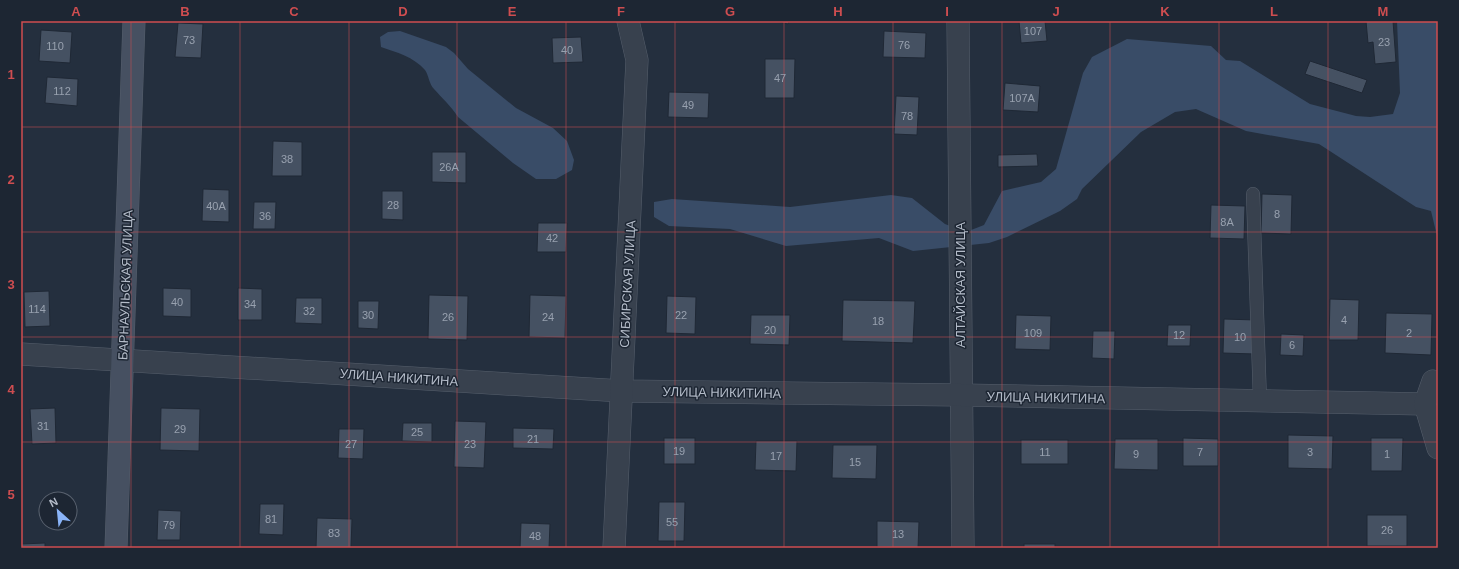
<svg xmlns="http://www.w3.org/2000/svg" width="1459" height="569" font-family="Helvetica,sans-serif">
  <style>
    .water { fill: #394c67 }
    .building { fill: #455162; stroke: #1f2835 }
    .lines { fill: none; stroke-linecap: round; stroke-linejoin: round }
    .lane-casing { stroke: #565f6c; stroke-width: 14 }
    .street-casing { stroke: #565f6c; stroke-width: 23 }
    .secondary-casing { stroke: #565f6c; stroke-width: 23 }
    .lane { stroke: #38414e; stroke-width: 13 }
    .street { stroke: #38414e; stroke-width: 22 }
    .secondary { stroke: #465061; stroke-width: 22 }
    .grid { fill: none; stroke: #ce4d50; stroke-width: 1; stroke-opacity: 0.55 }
    .labels { text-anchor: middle; stroke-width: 3; stroke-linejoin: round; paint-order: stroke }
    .number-label { font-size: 11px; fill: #98a1af }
    .street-label { font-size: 13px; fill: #b4bcc9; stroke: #1d2633 }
    .neatline { fill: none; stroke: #ce4d50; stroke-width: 1.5 }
    .grid-label { font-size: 13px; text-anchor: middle; font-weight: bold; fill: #ce4d50 }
  </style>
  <rect width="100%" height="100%" fill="#242f3e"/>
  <g class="water">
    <path d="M1397,21H1438V240L1431,211L1416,207L1319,144L1246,131L1196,109L1175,112L1141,132L1082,189L1077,199L1060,211L1007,237L989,243L913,251L879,238L786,246L730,229L669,226L654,217V202L672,199L790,207L891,195L912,198L945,224L966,232L984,225L1002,191L1041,182L1056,169L1083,73L1092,57L1127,39L1211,46L1226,60L1240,61L1310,104L1356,116L1370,117L1393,114L1400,93Z"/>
    <path d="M400,31L446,47L454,53L468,69L516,108L553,128L567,141L574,160L572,170L556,179H536L513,163L458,117C451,106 442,98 434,89C429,84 429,76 425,70C414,57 396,52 381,47L380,37L388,32Z"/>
  </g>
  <g class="building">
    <path d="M775,21H789L788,24Z"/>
    <path d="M1019,21H1045L1047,41L1021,43Z"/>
    <path d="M1366,21H1393L1396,62L1375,64L1373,42L1368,43Z"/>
    <path d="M178,23L203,24L201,58L175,57Z"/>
    <path d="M41,30L72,32L70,63L39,61Z"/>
    <path d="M884,31L926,33L925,58L883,57Z"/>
    <path d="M581,37L583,62L553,63L552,38Z"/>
    <path d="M765,59H795L794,98H765Z"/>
    <path d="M1310,61L1367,80L1362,93L1305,74Z"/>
    <path d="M47,77L78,79L77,106L45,103Z"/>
    <path d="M1005,83L1040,86L1038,112L1003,110Z"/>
    <path d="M669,92L709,93L708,118L668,117Z"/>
    <path d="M896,96L919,97L917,135L894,134Z"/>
    <path d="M273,141L302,142V176H272Z"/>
    <path d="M432,152H466V183L432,182Z"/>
    <path d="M1037,154L1038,166L998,167V155Z"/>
    <path d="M203,189L229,190V222L202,221Z"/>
    <path d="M382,191H403V220L382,219Z"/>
    <path d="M1262,194L1292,195L1291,234L1261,233Z"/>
    <path d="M254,202H276L275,229H253Z"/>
    <path d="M1211,205L1245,206L1244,239L1210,238Z"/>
    <path d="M538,223H567L566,252H537Z"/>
    <path d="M163,288L191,289V317L163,316Z"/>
    <path d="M238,288L262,289V320H238Z"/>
    <path d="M49,291L50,326L25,327L24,292Z"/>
    <path d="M429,295L468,296L467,340L428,339Z"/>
    <path d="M530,295L566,296L565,338L529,337Z"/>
    <path d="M667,296L696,297L695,334L666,333Z"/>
    <path d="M296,298H322V324L295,323Z"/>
    <path d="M1330,299L1359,300L1358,340H1329Z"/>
    <path d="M843,300L915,301L913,343L842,341Z"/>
    <path d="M358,301H379L378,329L358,328Z"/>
    <path d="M1386,313L1432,314L1431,355L1385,353Z"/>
    <path d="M751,315H790L789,345L750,344Z"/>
    <path d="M1016,315L1051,316L1050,350L1015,349Z"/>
    <path d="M1224,319L1256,320L1255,354L1223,353Z"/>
    <path d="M1168,325H1191L1190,346H1167Z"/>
    <path d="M1093,331H1115L1114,359L1092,358Z"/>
    <path d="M1281,334L1304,335L1303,356L1280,355Z"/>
    <path d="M55,408L56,443L32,444L30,409Z"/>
    <path d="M161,408L200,409L199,451L160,450Z"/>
    <path d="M455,421L486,422L484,468L454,467Z"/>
    <path d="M403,423H432V442L402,441Z"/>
    <path d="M513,428L554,429L553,449L513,448Z"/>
    <path d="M339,429H364L363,459L338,458Z"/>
    <path d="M1288,435L1333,436L1332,469L1288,468Z"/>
    <rect x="664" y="438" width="31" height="26"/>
    <path d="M1183,438L1218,439V466H1183Z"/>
    <path d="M1371,438H1403L1402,471H1371Z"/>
    <path d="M1115,439H1158V470L1114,469Z"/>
    <rect x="1021" y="440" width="47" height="24"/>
    <path d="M756,441H797L796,471L755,470Z"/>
    <path d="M833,445H877L876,479L832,478Z"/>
    <path d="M659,502H685L684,541H658Z"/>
    <path d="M260,504H284L283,535L259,534Z"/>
    <path d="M158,510L181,511L180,540H157Z"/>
    <rect x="1367" y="515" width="40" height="31"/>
    <path d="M317,518L352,519L351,548H316Z"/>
    <path d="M877,521L919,522L918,548L877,547Z"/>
    <path d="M521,523L550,524L549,548H520Z"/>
    <path d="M45,543V548H21V544Z"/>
    <rect x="1024" y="544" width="31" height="4"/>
  </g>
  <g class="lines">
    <g class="lane-casing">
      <path id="lane" d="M1253,194L1260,401"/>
    </g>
    <g class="street-casing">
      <g id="street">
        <path d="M958,21L963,548"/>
        <path d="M21,354L622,391L961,395L1425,404"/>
        <path d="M1433,381L1425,404L1438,448"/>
        <path d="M614,548L637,60L628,21"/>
      </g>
    </g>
    <g class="secondary-casing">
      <path id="secondary" d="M116,548L134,21"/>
    </g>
    <use href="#lane" class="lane"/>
    <use href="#street" class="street"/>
    <use href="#secondary" class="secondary"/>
  </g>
  <path class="grid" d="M131,21V548M240,21V548M349,21V548M457,21V548M566,21V548M675,21V548M784,21V548M893,21V548M1002,21V548M1110,21V548M1219,21V548M1328,21V548M21,127H1438M21,232H1438M21,337H1438M21,442H1438"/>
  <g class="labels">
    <g class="number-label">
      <text x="1033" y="35">107</text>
      <text x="189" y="44">73</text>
      <text x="1384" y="46">23</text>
      <text x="904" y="49">76</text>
      <text x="55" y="50">110</text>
      <text x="567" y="54">40</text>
      <text x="780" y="82">47</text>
      <text x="62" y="95">112</text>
      <text x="1022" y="102">107А</text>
      <text x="688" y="109">49</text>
      <text x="907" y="120">78</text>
      <text x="287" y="163">38</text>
      <text x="449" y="171">26А</text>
      <text x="393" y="209">28</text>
      <text x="216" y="210">40А</text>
      <text x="1277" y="218">8</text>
      <text x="265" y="220">36</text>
      <text x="1227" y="226">8А</text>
      <text x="552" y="242">42</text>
      <text x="177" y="306">40</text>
      <text x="250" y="308">34</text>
      <text x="37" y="313">114</text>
      <text x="309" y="315">32</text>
      <text x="368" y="319">30</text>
      <text x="681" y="319">22</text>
      <text x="448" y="321">26</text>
      <text x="548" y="321">24</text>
      <text x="1344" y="324">4</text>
      <text x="878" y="325">18</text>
      <text x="770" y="334">20</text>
      <text x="1033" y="337">109</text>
      <text x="1409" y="337">2</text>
      <text x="1179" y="339">12</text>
      <text x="1240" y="341">10</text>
      <text x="1292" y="349">6</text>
      <text x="43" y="430">31</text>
      <text x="180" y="433">29</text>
      <text x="417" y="436">25</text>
      <text x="533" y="443">21</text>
      <text x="351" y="448">27</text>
      <text x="470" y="448">23</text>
      <text x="679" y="455">19</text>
      <text x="1045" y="456">11</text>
      <text x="1200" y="456">7</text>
      <text x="1310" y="456">3</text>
      <text x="1136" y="458">9</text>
      <text x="1387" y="458">1</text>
      <text x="776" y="460">17</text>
      <text x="855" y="466">15</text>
      <text x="271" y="523">81</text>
      <text x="672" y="526">55</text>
      <text x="169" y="529">79</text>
      <text x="1387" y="534">26</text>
      <text x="334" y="537">83</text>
      <text x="898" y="538">13</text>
      <text x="535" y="540">48</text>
    </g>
    <g class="street-label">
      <text transform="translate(627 284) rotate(-87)" y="5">СИБИРСКАЯ УЛИЦА</text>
      <text transform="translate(125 285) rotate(-88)" y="5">БАРНАУЛЬСКАЯ УЛИЦА</text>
      <text transform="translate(960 285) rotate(-90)" y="5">АЛТАЙСКАЯ УЛИЦА</text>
      <text transform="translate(399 377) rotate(4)" y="5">УЛИЦА НИКИТИНА</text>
      <text transform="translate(722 392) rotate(1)" y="5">УЛИЦА НИКИТИНА</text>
      <text transform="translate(1046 397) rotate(1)" y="5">УЛИЦА НИКИТИНА</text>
    </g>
  </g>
  <rect width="1459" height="569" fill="none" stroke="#1d2633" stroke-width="44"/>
  <g transform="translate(58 511) rotate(333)"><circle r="19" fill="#1d2633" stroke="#59626f"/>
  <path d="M0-3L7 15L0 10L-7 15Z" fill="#8ab4f8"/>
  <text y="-6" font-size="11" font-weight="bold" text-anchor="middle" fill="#b4bcc9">N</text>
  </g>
  <rect x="22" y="22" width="1415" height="525" class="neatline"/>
  <g class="grid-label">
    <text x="76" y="16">A</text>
    <text x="185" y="16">B</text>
    <text x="294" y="16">C</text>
    <text x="403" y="16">D</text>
    <text x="512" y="16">E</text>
    <text x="621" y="16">F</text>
    <text x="730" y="16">G</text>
    <text x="838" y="16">H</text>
    <text x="947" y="16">I</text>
    <text x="1056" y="16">J</text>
    <text x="1165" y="16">K</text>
    <text x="1274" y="16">L</text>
    <text x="1383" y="16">M</text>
    <text x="11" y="79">1</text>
    <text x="11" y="184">2</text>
    <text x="11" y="289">3</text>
    <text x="11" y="394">4</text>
    <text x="11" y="499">5</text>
  </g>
</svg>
